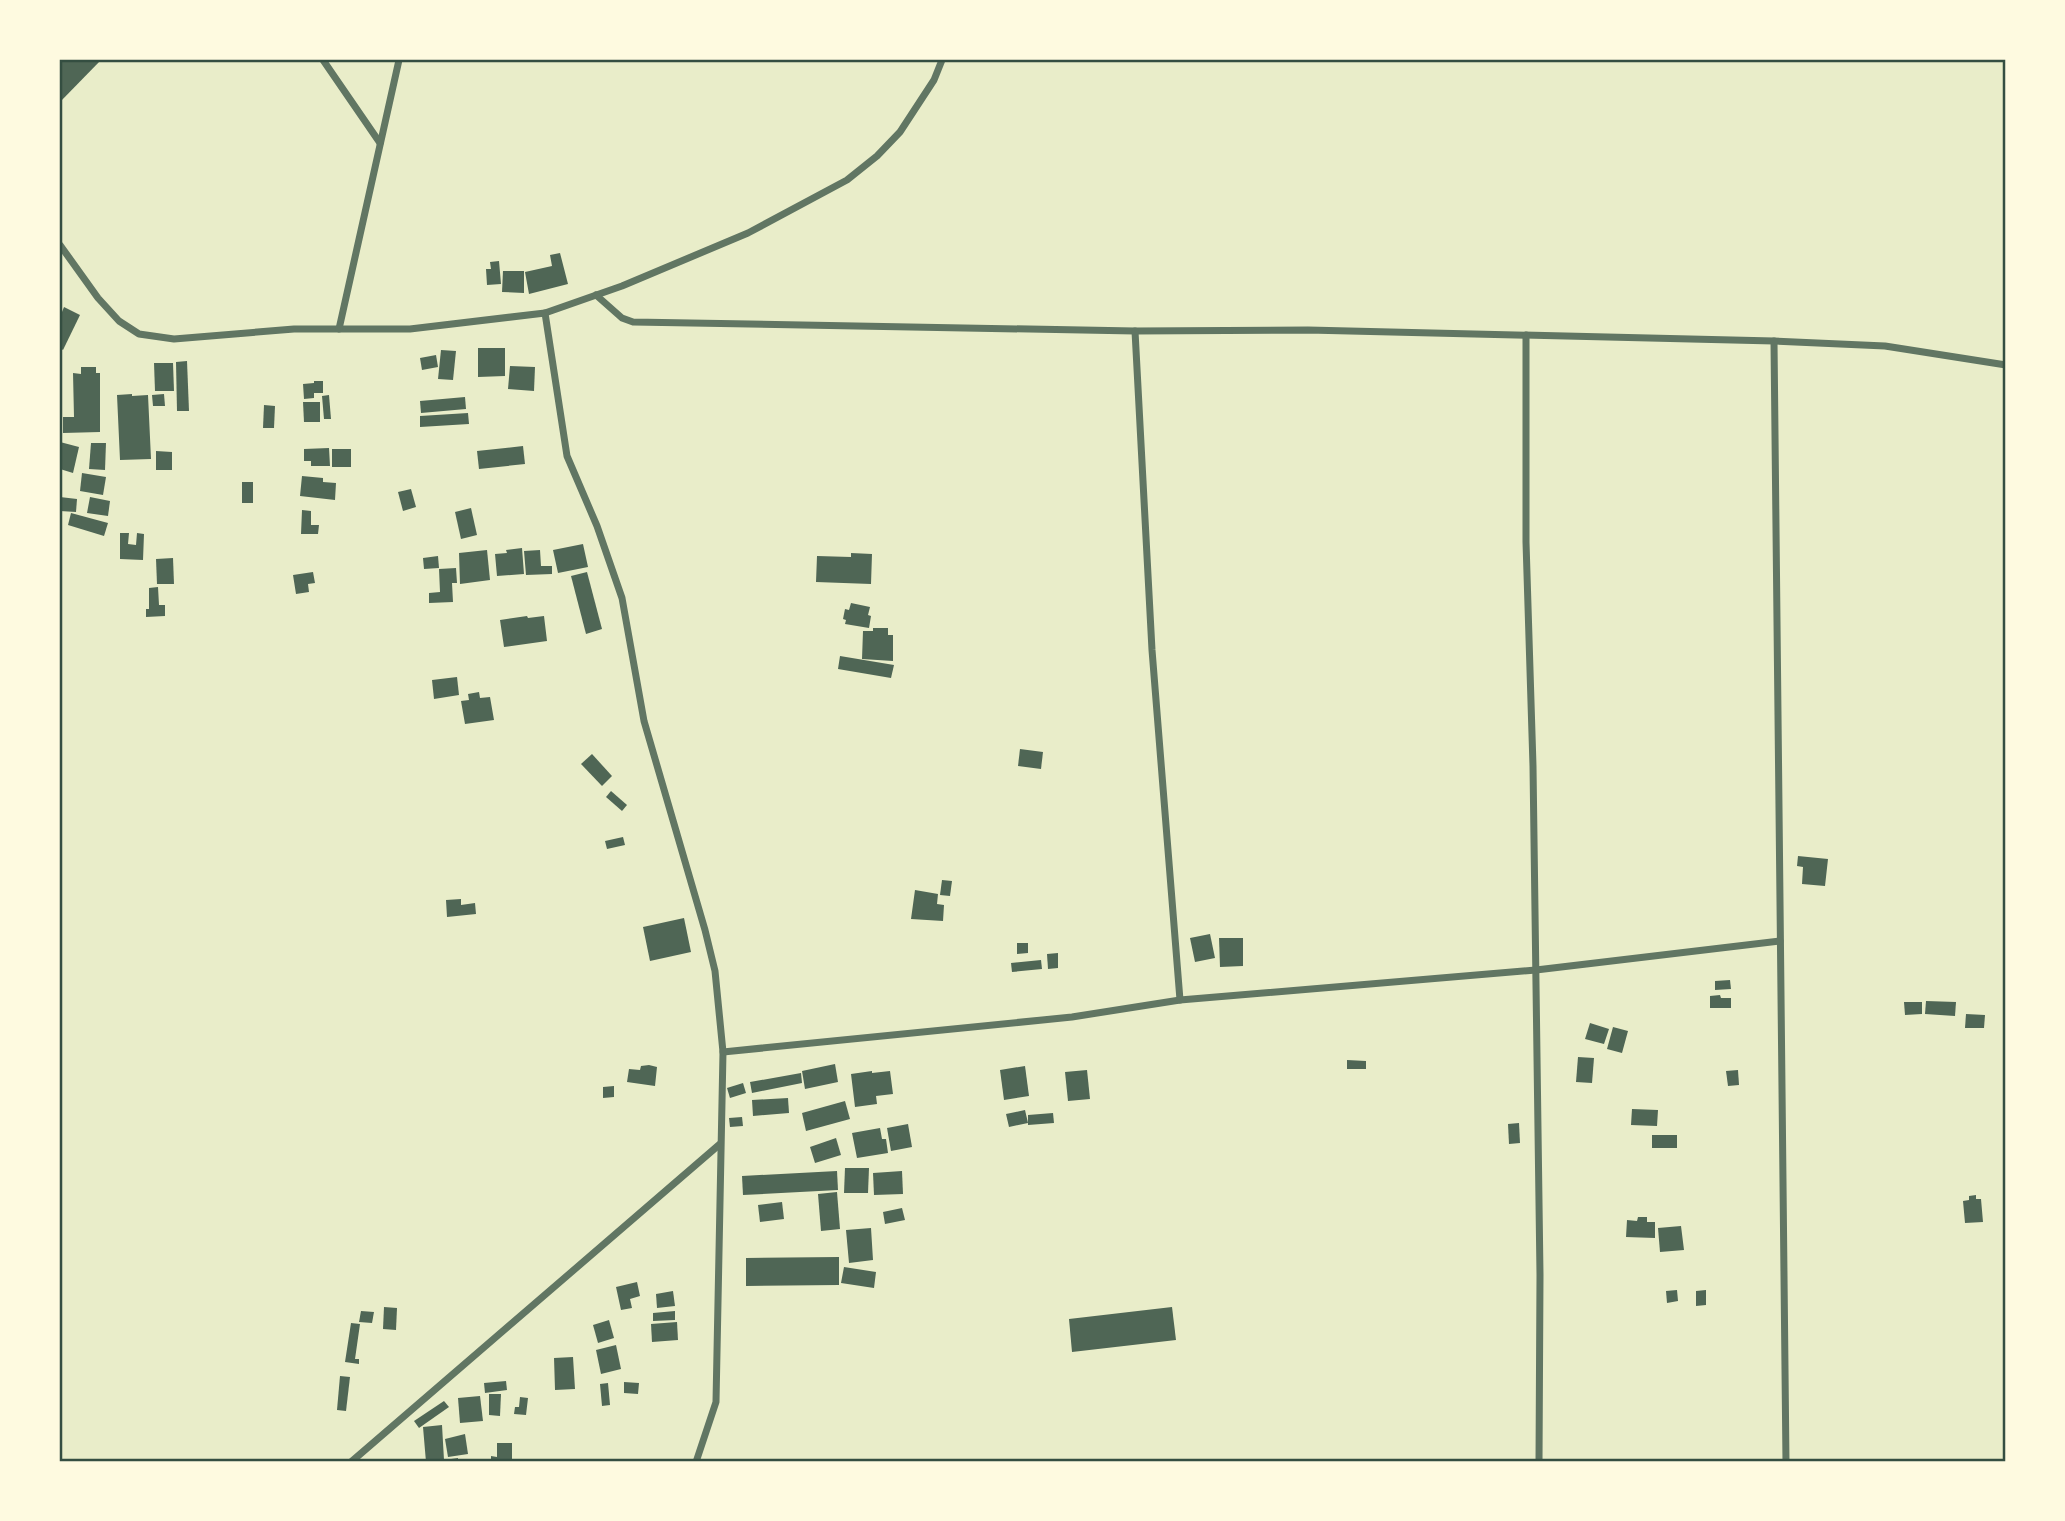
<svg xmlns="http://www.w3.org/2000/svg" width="2065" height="1521" font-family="Figtree,sans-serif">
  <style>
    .building { fill: #4f6655 }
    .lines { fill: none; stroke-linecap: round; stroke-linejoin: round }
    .minor { stroke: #617663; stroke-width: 7 }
    .neatline { fill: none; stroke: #344e41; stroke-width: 2.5 }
  </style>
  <rect width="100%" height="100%" fill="#e9edc9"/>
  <g class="building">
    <path d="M60,60H101L60,102Z"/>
    <path d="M560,253L568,284L529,294L525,272L552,266L550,255Z"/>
    <path d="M499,261L501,284L487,285L486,269H491L490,262Z"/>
    <path d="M503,271H524V293L502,292Z"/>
    <path d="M64,307L80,315L63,350L60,348V317Z"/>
    <path d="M478,348H505V376L478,377Z"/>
    <path d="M441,350L456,351L453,380L438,379Z"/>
    <path d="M436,355L438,367L422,370L420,358Z"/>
    <path d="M187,361L189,411H177L176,362Z"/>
    <path d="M154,363H173L174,391H155Z"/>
    <path d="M510,366L535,367L534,391L508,389Z"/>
    <path d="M81,367H96V373H100V432L63,433V417H74L73,373L81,374Z"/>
    <path d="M314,381H323V393H314V398L304,399L303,384L314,383Z"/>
    <path d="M132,394V396L148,395L151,459L120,460L117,395Z"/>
    <path d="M164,394L165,406H153L152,395Z"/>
    <path d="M329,395L331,419H324L322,396Z"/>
    <path d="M465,397L466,409L421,413L420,401Z"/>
    <path d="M303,402H320V422H304Z"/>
    <path d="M264,405L275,406L274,428H263Z"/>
    <path d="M468,413L469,424L420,427V416Z"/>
    <path d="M60,442L79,447L73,473L60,469Z"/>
    <path d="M91,443H106L105,470L89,469Z"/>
    <path d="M523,446L525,464L479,469L477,451Z"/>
    <path d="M329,448L330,466H311V461H304V449Z"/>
    <rect x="332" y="449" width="19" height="18"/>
    <path d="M156,451L172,452V470H156Z"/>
    <path d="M82,473L106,477L103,495L80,491Z"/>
    <path d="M302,476L323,478V482L336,483L335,500L300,496Z"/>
    <rect x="242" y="482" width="11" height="21"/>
    <path d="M411,489L416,507L403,511L398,492Z"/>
    <path d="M60,497L77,499L76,512L60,511Z"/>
    <path d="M90,497L110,501L108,516L87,513Z"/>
    <path d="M471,508L477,535L461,539L455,512Z"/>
    <path d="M302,510L311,511V525H319L318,534H301Z"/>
    <path d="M71,513L108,523L104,536L68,525Z"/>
    <path d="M120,533H129L128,544L136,545L137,533L144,534L143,560L120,559Z"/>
    <path d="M583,544L588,567L558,573L553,550Z"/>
    <path d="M522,548L524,574L497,576L495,554L507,553L506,550Z"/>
    <path d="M487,550L490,580L460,584L459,553Z"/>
    <path d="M540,550L541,566H552V574L526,575L524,551Z"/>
    <path d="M851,553L872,554L871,584L816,582L817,556L851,557Z"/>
    <path d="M438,556L439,568L424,569L423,558Z"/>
    <path d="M173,558L174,584H157L156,559Z"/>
    <path d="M456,568L457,583H452L453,602L429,603V593L440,592L439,569Z"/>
    <path d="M313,572L315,583L308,584L309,592L296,594L293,575Z"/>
    <path d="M587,572L602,629L586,634L571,576Z"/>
    <path d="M158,587L159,605H165V616L146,617V609H149V588Z"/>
    <path d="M851,603L870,607L868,615L871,616L869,628L845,624L846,620L843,619L845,609L849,610Z"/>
    <path d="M527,616L528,618L544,616L547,641L504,647L500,620Z"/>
    <path d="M873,628H888V635H893V661L862,659L863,631H873Z"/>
    <path d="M840,656L894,665L891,678L838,669Z"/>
    <path d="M457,677L459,695L434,699L432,680Z"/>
    <path d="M479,692L480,698L490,697L494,720L465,724L461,701L469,700L468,694Z"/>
    <path d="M1020,749L1043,752L1041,769L1018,766Z"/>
    <path d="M592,754L612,776L602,786L581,764Z"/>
    <path d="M611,791L627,805L622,811L606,797Z"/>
    <path d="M623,837L625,845L607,849L605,841Z"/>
    <path d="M1798,856L1828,859L1825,886L1802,884L1803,867L1797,866Z"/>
    <path d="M942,880L952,881L950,896L940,895Z"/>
    <path d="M915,890L938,894L937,904L944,905L943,921L911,919Z"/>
    <path d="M461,899V905L475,903L476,914L447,917L446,900Z"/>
    <path d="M684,918L691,952L650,961L643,927Z"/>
    <path d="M1210,934L1215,958L1195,962L1190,938Z"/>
    <path d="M1219,938H1243V966L1220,967Z"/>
    <path d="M1017,943H1028V953L1017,954Z"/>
    <path d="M1058,953V968L1048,969L1047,954Z"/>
    <path d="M1041,960L1042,969L1012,972L1011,963Z"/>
    <path d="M1730,980L1731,989L1715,990V981Z"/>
    <path d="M1720,995L1721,998H1731V1008H1710V996Z"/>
    <path d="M1926,1001L1956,1002L1955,1016L1925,1014Z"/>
    <path d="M1904,1002H1922V1014L1905,1015Z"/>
    <path d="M1966,1014L1985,1015L1984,1028H1965Z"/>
    <path d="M1590,1023L1609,1029L1604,1044L1585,1039Z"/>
    <path d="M1613,1027L1628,1031L1622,1053L1607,1049Z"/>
    <path d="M1578,1057L1594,1058L1592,1083L1576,1082Z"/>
    <path d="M1347,1060L1366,1061V1069H1347Z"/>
    <path d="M835,1064L838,1082L805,1089L802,1071Z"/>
    <path d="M649,1065L657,1067L655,1086L627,1082L629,1069L640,1070L641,1066Z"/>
    <path d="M1025,1066L1029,1096L1004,1100L1000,1070Z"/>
    <path d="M1087,1070L1090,1099L1068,1101L1065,1072Z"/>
    <path d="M1738,1070L1739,1085L1728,1086L1726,1071Z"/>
    <path d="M872,1071V1073L890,1071L893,1094L876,1096L877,1104L855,1107L851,1074Z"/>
    <path d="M801,1073L802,1083L752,1093L750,1082Z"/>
    <path d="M743,1083L746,1093L730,1098L727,1088Z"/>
    <path d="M614,1086V1097L603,1098V1087Z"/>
    <path d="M788,1098L789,1113L753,1116L752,1100Z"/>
    <path d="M845,1101L850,1119L806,1131L802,1113Z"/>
    <path d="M1632,1109L1658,1110L1657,1126L1631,1125Z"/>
    <path d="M1025,1110L1028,1123L1009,1127L1006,1114Z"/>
    <path d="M1053,1113L1054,1123L1028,1125V1115Z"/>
    <path d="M742,1117L743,1126L730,1127L729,1118Z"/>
    <path d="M1519,1123L1520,1143L1509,1144L1508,1124Z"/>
    <path d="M908,1124L912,1147L891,1151L887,1128Z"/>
    <path d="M880,1128L882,1139H886L888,1153L857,1158L852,1133Z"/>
    <rect x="1652" y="1135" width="25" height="13"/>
    <path d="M836,1138L841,1155L815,1163L810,1147Z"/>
    <path d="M845,1168H869L868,1193H844Z"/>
    <path d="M837,1171L838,1190L743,1195L742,1176Z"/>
    <path d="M902,1171L903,1194L874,1195L873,1173Z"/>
    <path d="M837,1192L840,1229L821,1231L818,1194Z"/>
    <path d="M1976,1195V1199H1981L1983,1222L1965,1223L1963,1201L1969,1200V1196Z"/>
    <path d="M782,1202L784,1219L760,1222L758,1205Z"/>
    <path d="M902,1208L905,1220L885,1224L883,1212Z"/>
    <path d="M1638,1217H1647V1222H1655V1238L1626,1237L1627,1220L1637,1221Z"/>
    <path d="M1681,1226L1684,1250L1660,1252L1658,1228Z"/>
    <path d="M871,1228L873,1260L849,1263L846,1230Z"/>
    <path d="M839,1257V1285L746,1286V1258Z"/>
    <path d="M844,1267L876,1272L874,1288L841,1283Z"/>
    <path d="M637,1282L640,1296L630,1299L632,1308L621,1310L616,1287Z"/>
    <path d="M1677,1290L1678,1301L1667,1303L1666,1291Z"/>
    <path d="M1706,1290V1305L1696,1306V1291Z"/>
    <path d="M673,1291L675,1306L657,1308L656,1294Z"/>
    <path d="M384,1307L397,1308L396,1330L383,1329Z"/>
    <path d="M1172,1307L1176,1340L1072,1352L1069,1319Z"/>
    <path d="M361,1311L374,1312L372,1323L359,1322Z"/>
    <path d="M675,1311V1320L653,1321V1313Z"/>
    <path d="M609,1320L614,1338L598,1343L593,1325Z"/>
    <path d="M677,1322L678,1340L652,1342L651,1324Z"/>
    <path d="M351,1323L360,1324L355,1359H359V1364L345,1362Z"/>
    <path d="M616,1345L621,1369L601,1374L596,1350Z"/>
    <path d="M573,1357L575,1389L555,1390L554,1358Z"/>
    <path d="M340,1376L350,1377L346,1411L337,1410Z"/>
    <path d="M506,1381L507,1390L485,1393L484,1383Z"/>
    <path d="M624,1382L639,1383L638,1394L624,1393Z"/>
    <path d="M608,1383L610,1405L602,1406L600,1384Z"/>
    <path d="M489,1394H501L500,1416L489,1415Z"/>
    <path d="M480,1396L483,1421L460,1423L458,1398Z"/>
    <path d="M520,1397L528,1398L526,1415L514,1414L515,1407H519Z"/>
    <path d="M444,1401L449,1407L419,1428L414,1421Z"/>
    <path d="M442,1425L444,1460L458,1458V1462H426L423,1427Z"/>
    <path d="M465,1434L468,1454L448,1457L445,1439Z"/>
    <path d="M497,1443H512V1462H491V1456L497,1457Z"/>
  </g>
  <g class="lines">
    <g class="minor">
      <path d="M323,60L380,143"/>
      <path d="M60,245L98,298L119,321L139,334L174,339L294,329H410L545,313L622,286L748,233L847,180L877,156L900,132L934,80L942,60"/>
      <path d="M596,295L622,318L633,322L1135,331L1308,330L1774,341L1885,346L2006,365"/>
      <path d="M545,313L567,456L597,526L622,598L644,721L705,930L715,971L723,1052L716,1402L696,1462"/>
      <path d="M339,329L399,60"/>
      <path d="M1135,331L1152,650L1180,1000"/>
      <path d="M1526,335V542L1533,766L1540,1275L1539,1462"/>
      <path d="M1774,341L1786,1462"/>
      <path d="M723,1052L1072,1017L1180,1000L1536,970L1780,941"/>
      <path d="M351,1462L720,1144"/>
    </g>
  </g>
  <rect width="2065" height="1521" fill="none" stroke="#fefae0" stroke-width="122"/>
  <rect x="61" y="61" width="1943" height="1399" class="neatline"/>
</svg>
